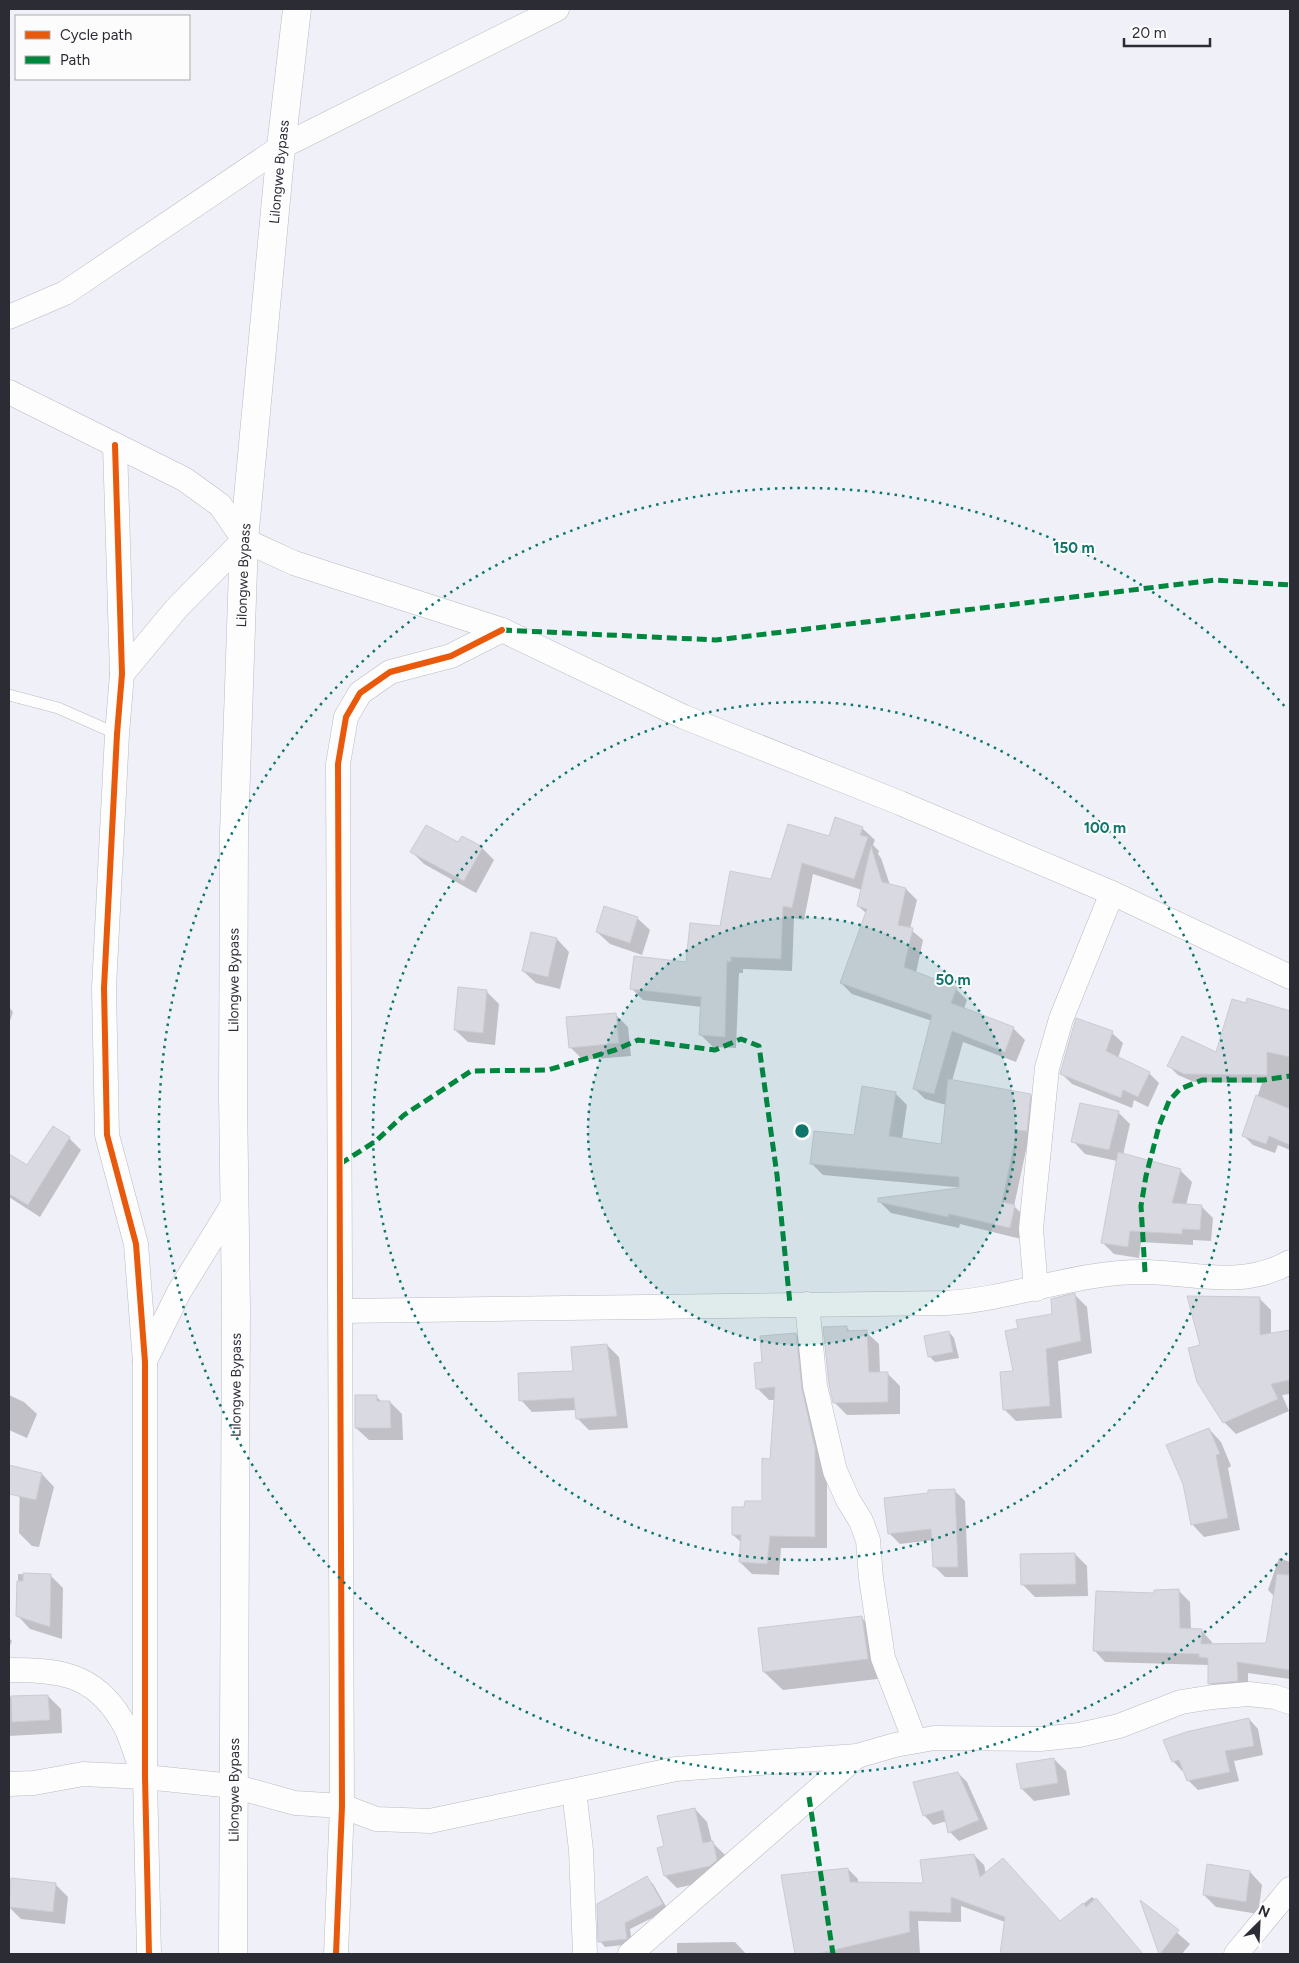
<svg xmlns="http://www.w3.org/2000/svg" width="1299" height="1963" font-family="Figtree,sans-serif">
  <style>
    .shadow { fill: #0003 }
    .building { fill: #d9d9e1; stroke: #cacbd3 }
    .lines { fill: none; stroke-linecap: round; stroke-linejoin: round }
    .lane-casing { stroke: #babac1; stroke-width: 12 }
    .street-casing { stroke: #babac1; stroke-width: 25 }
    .primary-casing { stroke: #babac1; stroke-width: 29 }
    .lane { stroke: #fdfdfe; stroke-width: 11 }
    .street { stroke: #fdfdfe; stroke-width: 24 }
    .primary { stroke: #fdfdfe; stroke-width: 28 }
    .quiet { stroke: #00873e; stroke-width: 5; stroke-dasharray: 10 5; stroke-linecap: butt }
    .cycleway-casing { stroke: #fcfcfc; stroke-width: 9 }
    .cycleway { stroke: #e8590c; stroke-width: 6 }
    .ring { fill: none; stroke: #0f766e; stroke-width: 2.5; stroke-dasharray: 2.5 5 }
    .labels { text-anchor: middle; stroke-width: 4; stroke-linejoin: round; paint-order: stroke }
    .street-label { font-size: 14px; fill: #2c2c35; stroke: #fcfcfc }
    .centre { fill: #0f766e; stroke: #fcfcfc; stroke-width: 2.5 }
    .ring-label { font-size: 15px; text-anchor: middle; font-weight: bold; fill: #0f766e; stroke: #fcfcfc; stroke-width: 4; stroke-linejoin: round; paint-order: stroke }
  </style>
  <rect width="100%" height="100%" fill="#f0f1f8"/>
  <g class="shadow">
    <path d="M862,828L875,840L873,845L879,851L878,854L881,858L890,885L906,889L917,900L910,929L923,940L916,973L956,989L967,1000L964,1009L1013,1028L1025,1040L1016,1062L963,1042L952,1081L1030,1095L1042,1107L1038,1142L1028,1141L1014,1206L1026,1218L1021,1239L960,1224L959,1228L891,1213L879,1201L965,1188L823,1175L811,1163L855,1136L895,1093L907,1105L902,1139L942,1145L946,1105L925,1099L914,1088L932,1021L852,994L841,983L867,914L858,906L862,890L813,874L804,920L794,918L792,971L743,969V973H739L736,1048L713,1047L701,1035L702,1007L643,1000L631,988L687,964L721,927L772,880L830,838Z"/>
    <path d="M459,844L482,848L494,860L476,893L424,864L412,852Z"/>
    <path d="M637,918L650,930L642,955L610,944L597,932Z"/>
    <path d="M532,933L557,939L569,952L560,989L536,983L523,971Z"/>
    <path d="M486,991L499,1004L495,1045L468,1042L455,1030Z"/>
    <path d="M9,1007L13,1012L9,1024Z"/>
    <path d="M616,1015L628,1027L631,1056L583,1060L570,1047Z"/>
    <path d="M1077,1019L1112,1033L1123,1043L1118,1058L1149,1073L1159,1083L1148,1107L1134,1100L1132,1108L1072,1084L1062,1074Z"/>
    <path d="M1273,1025L1290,1028V1150L1278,1145L1275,1153L1253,1145L1244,1136L1262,1083L1194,1082L1178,1075L1168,1065L1217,1054Z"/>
    <path d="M1118,1112L1130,1124L1123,1155L1180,1170L1192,1182L1186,1205L1201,1206L1213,1218L1211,1241L1193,1240V1245L1141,1242L1139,1258L1114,1254L1103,1243L1117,1161L1085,1154L1073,1141Z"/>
    <path d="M69,1138L81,1150L40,1217L9,1197V1155L27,1167Z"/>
    <path d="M1075,1295L1087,1307L1092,1353L1058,1361L1062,1418L1016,1421L1004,1409L1014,1372L1019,1329L1053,1315Z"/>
    <path d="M1259,1298L1271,1310V1335L1290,1331V1394L1282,1395L1289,1411L1236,1434L1224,1422L1202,1346Z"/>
    <path d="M846,1327L851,1332H866L879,1344L880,1373H887L900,1386V1414L847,1415L834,1402Z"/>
    <path d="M949,1332L954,1338L959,1358L935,1362L929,1356Z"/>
    <path d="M796,1334L808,1346L827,1461V1548H781L779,1575L752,1574L740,1562L742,1543L733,1535L746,1508L763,1503L771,1460L775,1400H769L757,1388L763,1363Z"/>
    <path d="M607,1345L619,1357L628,1428L589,1430L577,1418V1410L532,1412L521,1400L574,1372Z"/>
    <path d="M9,1395L24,1402L37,1414L27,1438L9,1430Z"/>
    <path d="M376,1396L382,1402H390L402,1414L403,1440H369L356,1428Z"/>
    <path d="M1209,1429L1221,1442L1231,1466L1228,1468L1240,1530L1204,1537L1192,1524Z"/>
    <path d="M20,1469L42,1474L54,1487L39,1547L32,1546L19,1533Z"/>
    <path d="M954,1490L965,1501L968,1577H945L935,1567L933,1540L900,1544L890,1534Z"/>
    <path d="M1075,1554L1087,1566L1088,1596L1035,1597L1023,1585Z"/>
    <path d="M1279,1558L1290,1562V1601L1274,1596L1268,1590Z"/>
    <path d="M18,1574L51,1576L63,1588L62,1639L30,1629L18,1616Z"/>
    <path d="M1179,1591L1190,1602L1191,1630H1201L1212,1642V1645L1268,1644L1272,1615L1290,1618V1679L1248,1673V1692L1221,1695L1210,1683L1209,1665L1105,1662L1094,1650L1155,1595Z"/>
    <path d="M861,1617L880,1636L886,1678L783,1690L764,1672Z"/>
    <path d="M9,1638L12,1641L9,1648Z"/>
    <path d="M48,1696L61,1709L62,1733L9,1736V1697Z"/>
    <path d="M1249,1719L1258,1729L1263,1755L1234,1761L1239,1781L1198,1790L1188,1780L1185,1770L1182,1771L1173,1761Z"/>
    <path d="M1054,1759L1066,1771L1070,1795L1034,1801L1022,1789Z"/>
    <path d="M958,1773L967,1782L988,1829L959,1841L950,1832L947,1821L933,1825L924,1815Z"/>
    <path d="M695,1809L707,1822L712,1842L725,1855L729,1873L723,1878L677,1888L665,1876V1847Z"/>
    <path d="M974,1855L984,1865L986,1874L1060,1922L1092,1897L1102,1906L1100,1954H1001L1005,1922L961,1906V1922L918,1921L920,1954H795L783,1877L848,1869L858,1879V1883L925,1884Z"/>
    <path d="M1250,1872L1262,1885L1258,1914L1216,1907L1204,1895Z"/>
    <path d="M647,1878L653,1884L668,1910L630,1929L632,1944L605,1947L600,1941Z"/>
    <path d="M12,1879L55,1884L68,1897L65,1924L21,1919L9,1907Z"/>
    <path d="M1143,1903L1190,1944L1182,1954H1161Z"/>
    <path d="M735,1942L746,1954H677V1943Z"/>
  </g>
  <g class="building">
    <path d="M835,817L863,827L860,835L868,837L854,879L802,863L792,908L783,906L781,959L731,957V962L727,961L725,1037L699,1035L701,997L630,989L634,956L686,962L690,923L720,926L730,871L771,879L788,824L829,836Z"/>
    <path d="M426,825L458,842L462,836L483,847L464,881L410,852Z"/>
    <path d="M871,846L882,882L906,888L898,925L913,928L904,967L957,988L951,1003L1014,1027L1005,1052L952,1031L934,1094L913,1089L932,1015L840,983L867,909L857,906Z"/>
    <path d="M604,906L638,917L630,943L596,932Z"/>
    <path d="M531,932L557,938L548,977L522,971Z"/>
    <path d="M458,987L487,990L483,1033L454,1030Z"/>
    <path d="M1247,998L1290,1011V1057L1267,1052V1075L1184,1074L1167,1066L1182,1036L1216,1052L1232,999L1246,1003Z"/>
    <path d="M616,1013L619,1043L569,1048L566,1017Z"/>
    <path d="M1076,1018L1113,1031L1106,1051L1150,1072L1138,1097L1123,1090L1121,1098L1060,1074Z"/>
    <path d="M948,1079L1031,1094L1027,1131L1017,1130L1002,1202L1015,1205L1010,1228L949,1214L948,1217L878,1202V1198L959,1188V1177L810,1164L814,1131L854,1135L862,1086L896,1092L889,1136L941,1144Z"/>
    <path d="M1256,1095L1290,1109V1145L1269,1136L1266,1144L1242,1136Z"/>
    <path d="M1080,1103L1119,1111L1109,1150L1071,1142Z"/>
    <path d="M53,1126L70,1137L28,1205L9,1194V1154L27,1165Z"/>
    <path d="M1118,1152L1181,1169L1172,1203L1202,1205L1200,1230L1182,1229V1234L1130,1231L1128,1247L1101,1243Z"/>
    <path d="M1075,1293L1081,1341L1046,1349L1050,1406L1003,1410L1000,1372L1013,1371L1005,1331L1018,1328L1016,1320L1052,1314L1051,1299Z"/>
    <path d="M1187,1296L1260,1297V1335L1290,1330V1380L1271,1384L1278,1399L1223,1423L1197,1382L1188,1348L1200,1345Z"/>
    <path d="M847,1326V1331L867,1330L869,1372H888V1402L833,1403L829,1384L823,1327Z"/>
    <path d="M949,1331L953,1352L928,1357L924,1336Z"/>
    <path d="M796,1333L802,1389L815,1448V1537L770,1536L767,1564L739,1562L741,1535H732V1507H744L745,1501H762V1458L770,1459L775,1387L756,1389L754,1363L762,1362L760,1336Z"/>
    <path d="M607,1344L617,1416L576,1419L574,1398L519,1401L518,1373L573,1371L571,1347Z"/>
    <path d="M355,1395H377V1401H390L391,1428H355Z"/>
    <path d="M1209,1428L1220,1454L1216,1455L1228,1518L1191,1525L1183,1484L1166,1445Z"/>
    <path d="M9,1465L42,1473L36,1500L9,1494Z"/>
    <path d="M955,1489L958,1567H933L931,1529L888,1534L884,1498L928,1493V1490Z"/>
    <path d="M1075,1553L1076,1584L1021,1585L1020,1554Z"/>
    <path d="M23,1573L51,1574L50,1627L16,1616L17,1581H23Z"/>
    <path d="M1277,1574L1290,1575V1670L1237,1662L1238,1681L1208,1684V1658L1199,1657V1654L1093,1651L1096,1591L1154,1593V1590L1179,1589L1180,1628L1202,1629L1201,1644L1266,1643Z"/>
    <path d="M862,1616L868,1659L763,1672L758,1628Z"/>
    <path d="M48,1695L50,1720L12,1722L11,1696Z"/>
    <path d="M1249,1718L1254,1746L1225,1751L1230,1772L1187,1781L1179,1760L1172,1762L1163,1740L1186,1732Z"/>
    <path d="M1054,1758L1058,1783L1021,1789L1016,1764Z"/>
    <path d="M958,1772L979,1820L948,1833L943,1810L923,1816L913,1782Z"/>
    <path d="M695,1808L703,1843L713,1841L717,1860L710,1866L664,1876L657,1848L664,1846L657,1816Z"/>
    <path d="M974,1854L980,1877L1003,1858L1060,1921L1083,1903L1086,1907L1096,1898L1143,1954H1000L1005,1917L951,1897V1913L909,1911L910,1932L817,1954H795L781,1875L848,1868L850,1882L923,1883L920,1860Z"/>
    <path d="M1207,1864L1250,1871L1246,1902L1203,1895Z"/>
    <path d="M647,1876L663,1904L625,1923L627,1939L598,1942L597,1904Z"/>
    <path d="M11,1878L56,1883L53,1912L9,1907Z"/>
    <path d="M1140,1900L1179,1930L1160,1954H1159Z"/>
  </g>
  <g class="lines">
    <g class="lane-casing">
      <path id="lane" d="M9,695L58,708L117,734"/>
    </g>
    <g class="street-casing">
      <g id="street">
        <path d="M9,317L65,293L281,147L557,9"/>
        <path d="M9,392L184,479L220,505L244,540L294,563L502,630L684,717L900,803L1112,893L1290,977"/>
        <path d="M115,445L122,674L117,734L104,988L107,1135L136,1244L145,1362V1777L149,1954"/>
        <path d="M122,674L176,609L244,540"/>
        <path d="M1036,1289L1031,1229L1047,1068L1061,1019L1112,893"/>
        <path d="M807,1304L815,1386L835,1471L848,1500L861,1521L868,1540L871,1578L883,1658L915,1741"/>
        <path d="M341,1311L946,1303C1014,1299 1077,1271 1145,1272C1197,1273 1242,1289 1290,1262"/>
        <path d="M145,1361L179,1292L235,1201"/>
        <path d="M9,1670C58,1670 93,1673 121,1719C130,1732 134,1750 140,1765"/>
        <path d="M9,1784L34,1783L83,1774L145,1777L233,1786L295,1803L342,1806L376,1819L430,1821L676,1769L857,1756L895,1745L934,1738L1040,1739L1079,1735L1119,1726L1181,1702L1213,1697L1249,1694L1275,1697L1290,1702"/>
        <path d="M574,1791L581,1850L585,1954"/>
        <path d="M336,1954L342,1806L338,764L346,717L360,693L390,672L451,656L502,630"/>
        <path d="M630,1954L857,1756"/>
        <path d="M1236,1954L1290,1889"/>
      </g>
    </g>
    <g class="primary-casing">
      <g id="primary">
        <path id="s1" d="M233,1954L236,1308L233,1096L234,833L244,540L281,147L297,9"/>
      </g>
    </g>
    <use href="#lane" class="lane"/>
    <use href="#street" class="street"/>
    <use href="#primary" class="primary"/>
    <g class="quiet">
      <path d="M502,630L716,640L1215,580L1290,585"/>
      <path d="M340,1164L376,1141L404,1115L471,1071L548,1070L615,1050L638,1040L715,1050L741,1039L759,1046L777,1175L790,1304"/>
      <path d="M1145,1272L1141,1206L1146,1176L1159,1126L1169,1101L1180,1089L1202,1080H1264L1290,1076"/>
      <path d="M809,1797L833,1954"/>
    </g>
    <g class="cycleway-casing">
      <g id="cycleway">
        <path d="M115,445L122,674L117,734L104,988L107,1135L136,1244L145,1362V1777L149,1954"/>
        <path d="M336,1954L342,1806L338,764L346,717L360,693L390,672L451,656L502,630"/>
      </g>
    </g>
    <use href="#cycleway" class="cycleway"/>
  </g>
  <circle cx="802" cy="1131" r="214" fill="#0f766e" fill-opacity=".12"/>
  <g class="ring">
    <circle cx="802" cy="1131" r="214"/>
    <circle cx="802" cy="1131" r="429"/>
    <path d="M1287 1553A643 643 0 1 1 1287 709"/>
  </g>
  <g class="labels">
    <g class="street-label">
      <text dy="5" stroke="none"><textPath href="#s1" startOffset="1784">Lilongwe Bypass</textPath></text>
      <text dy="5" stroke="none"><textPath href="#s1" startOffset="1379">Lilongwe Bypass</textPath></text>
      <text dy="5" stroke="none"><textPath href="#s1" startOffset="974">Lilongwe Bypass</textPath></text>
      <text dy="5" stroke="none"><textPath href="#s1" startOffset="569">Lilongwe Bypass</textPath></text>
      <text dy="5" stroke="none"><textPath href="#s1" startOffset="164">Lilongwe Bypass</textPath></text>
    </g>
  </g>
  <circle cx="802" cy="1131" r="8" class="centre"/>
  <g class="ring-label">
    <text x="1074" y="553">150 m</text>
    <text x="1105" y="833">100 m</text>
    <text x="953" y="985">50 m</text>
  </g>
  <rect width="1299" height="1963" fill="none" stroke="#2c2c35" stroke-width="20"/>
  <rect x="15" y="15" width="175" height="65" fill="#fcfcfc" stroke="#a9a9ac"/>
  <rect x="25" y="31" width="25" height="8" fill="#e8590c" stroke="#a9a9ac"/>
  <text x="60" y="40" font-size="15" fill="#2c2c35">Cycle path</text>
  <rect x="25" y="56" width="25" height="8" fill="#00873e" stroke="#a9a9ac"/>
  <text x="60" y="65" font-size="15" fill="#2c2c35">Path</text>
  <g transform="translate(1259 1923) rotate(24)" stroke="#fcfcfc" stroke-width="4" paint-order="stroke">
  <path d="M0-4L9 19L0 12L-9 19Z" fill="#2c2c35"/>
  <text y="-8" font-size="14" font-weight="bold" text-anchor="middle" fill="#2c2c35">N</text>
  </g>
  <path d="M1124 38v8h86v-8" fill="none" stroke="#2c2c35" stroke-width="2.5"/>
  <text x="1132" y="38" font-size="15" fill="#2c2c35" stroke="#fcfcfc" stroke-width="4" paint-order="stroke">20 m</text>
</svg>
